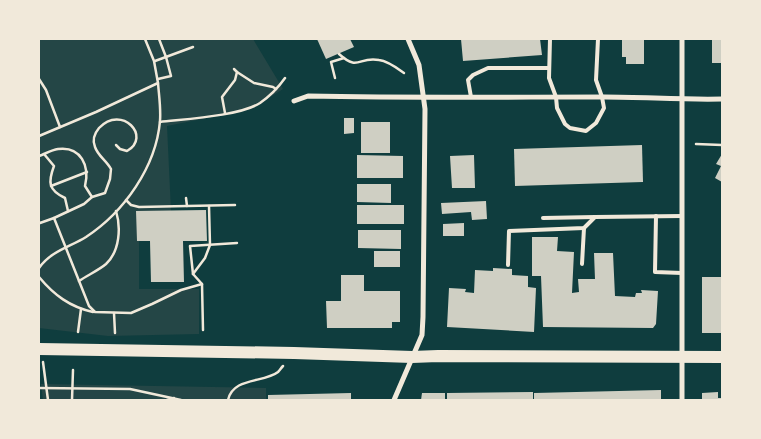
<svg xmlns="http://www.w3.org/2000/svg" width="761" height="439" font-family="'Source Serif 4',serif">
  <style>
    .green { fill: #244646 }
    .building { fill: #cfcfc3 }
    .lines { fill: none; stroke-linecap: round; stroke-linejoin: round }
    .path { stroke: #f1e9da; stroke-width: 2.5 }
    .service { stroke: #f1e9da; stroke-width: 4 }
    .minor { stroke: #f1e9da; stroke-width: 5 }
    .primary { stroke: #f1e9da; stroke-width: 12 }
  </style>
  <rect width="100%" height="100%" fill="#0f3d3e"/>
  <g class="green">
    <path d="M39,39H253L283,89L251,109L167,126L171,211L139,213V289H199V334L108,336L39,328Z"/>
    <path d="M41,384L266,388V400H43Z"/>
  </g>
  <g class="building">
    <path d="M317,39H350L354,47L326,59Z"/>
    <path d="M461,39H540L542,55L463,61Z"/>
    <path d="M622,39H644V64H626V57H622Z"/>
    <rect x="712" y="39" width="10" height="24"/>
    <path d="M344,118H354V133L344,134Z"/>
    <rect x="361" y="122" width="29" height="31"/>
    <path d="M642,145L643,182L515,186L514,149Z"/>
    <path d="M722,154V182L715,178L721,166L716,164Z"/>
    <path d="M357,155L403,156V178H357Z"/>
    <path d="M474,155L475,188H452L450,156Z"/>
    <path d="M357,184H391V203L357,202Z"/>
    <path d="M486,201L487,219L472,220L471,212L442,214L441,203Z"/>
    <rect x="357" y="205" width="47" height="19"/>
    <path d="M206,210L207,241H183L184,282H151L150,241H137L136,211Z"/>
    <path d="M464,223V236H443V224Z"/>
    <path d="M358,230H401V249L358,248Z"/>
    <path d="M532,237H558L557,251L574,252L572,293L579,292L578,279H595L594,253H613L615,296L635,297L636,293H642L641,290L658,291L656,324L653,328L543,327L541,276H532Z"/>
    <rect x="374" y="251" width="26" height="16"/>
    <path d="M493,268L512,269V275L528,276V287L536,288L534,332L447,327L449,288L466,289L465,292L474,293L475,270L493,271Z"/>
    <path d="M341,275H364V291H400V322H392V328H327L326,301H341Z"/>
    <rect x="702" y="277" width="20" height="56"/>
    <path d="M661,390V400H534V393Z"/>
    <path d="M533,392V400H447V393Z"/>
    <path d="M718,392V398H722V400H702V393Z"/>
    <path d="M351,393V400H268V395Z"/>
    <path d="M422,393H445V400H421Z"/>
  </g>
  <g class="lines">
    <g class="path">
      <path d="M339,54C359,72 358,56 379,60C388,61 397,68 404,73"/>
      <path d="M155,61L193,47"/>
      <path d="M237,72L254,83L273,87L276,89"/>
      <path d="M335,78L331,62L344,58"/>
      <path d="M39,79L46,90L60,127"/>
      <path d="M158,79L171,76L166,57L159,39"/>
      <path d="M225,113L222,97L235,80L237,72L234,69"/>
      <path d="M160,122C185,119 240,116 260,103C270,96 278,88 285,78"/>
      <path d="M39,136L96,112L158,83L154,61L145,39"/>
      <path d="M696,144L722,145"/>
      <path d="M44,154L54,166C48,182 48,190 65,198L68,211"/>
      <path d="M39,156C45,154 51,150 58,149C81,146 90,166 85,186L92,197"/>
      <path d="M51,186L87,172"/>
      <path d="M186,198L187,206"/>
      <path d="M126,200L131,205L139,207L235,205"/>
      <path d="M54,218L84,204L92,197L105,193L110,179L111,169C106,160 98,156 95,147C92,140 94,134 99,128C122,104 152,137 127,151L120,149L116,145"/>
      <path d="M39,222L40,223L54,218L89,306L95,312L131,313L152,304L181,290L202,284"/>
      <path d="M39,268C51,251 70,247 86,237C124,212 156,167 160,121C161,108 159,96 158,83"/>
      <path d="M193,274L205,258L210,245L209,206"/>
      <path d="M39,277C54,295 70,307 93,312"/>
      <path d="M79,281C88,275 99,270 106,264C120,251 121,227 116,211"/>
      <path d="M114,313L115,333"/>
      <path d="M203,330L202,284L193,274L190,246L237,243"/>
      <path d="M78,332L81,309"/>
      <path d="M43,362L48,400"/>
      <path d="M39,388L130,389L181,400"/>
      <path d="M72,400L73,370"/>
      <path d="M167,400L174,398"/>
      <path d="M228,400C233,377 264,383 278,372C280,370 281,368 283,366"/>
    </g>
    <g class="service">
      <path d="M550,39L549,78L556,97L557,108L565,124L570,128L586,131L596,123L604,108L602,97L596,80L598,39"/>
      <path d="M471,97L468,80L473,75L488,68H549"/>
      <path d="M656,216L655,272L682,273"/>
      <path d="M543,218L595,217"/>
      <path d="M582,264L584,228"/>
      <path d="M508,265L509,231L584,228L595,217L682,216"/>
    </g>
    <g class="minor">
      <path d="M294,101L308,96C407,98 506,97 605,97C644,97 683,100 722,99"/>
      <path d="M394,400L422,335L423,317L425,109L419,65L408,39"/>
      <path d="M682,400V39"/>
    </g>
    <path class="primary" d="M39,349L294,353L412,357L438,356L722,357"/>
  </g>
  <rect width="761" height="439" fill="none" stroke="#f1e9da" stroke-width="80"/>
</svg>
